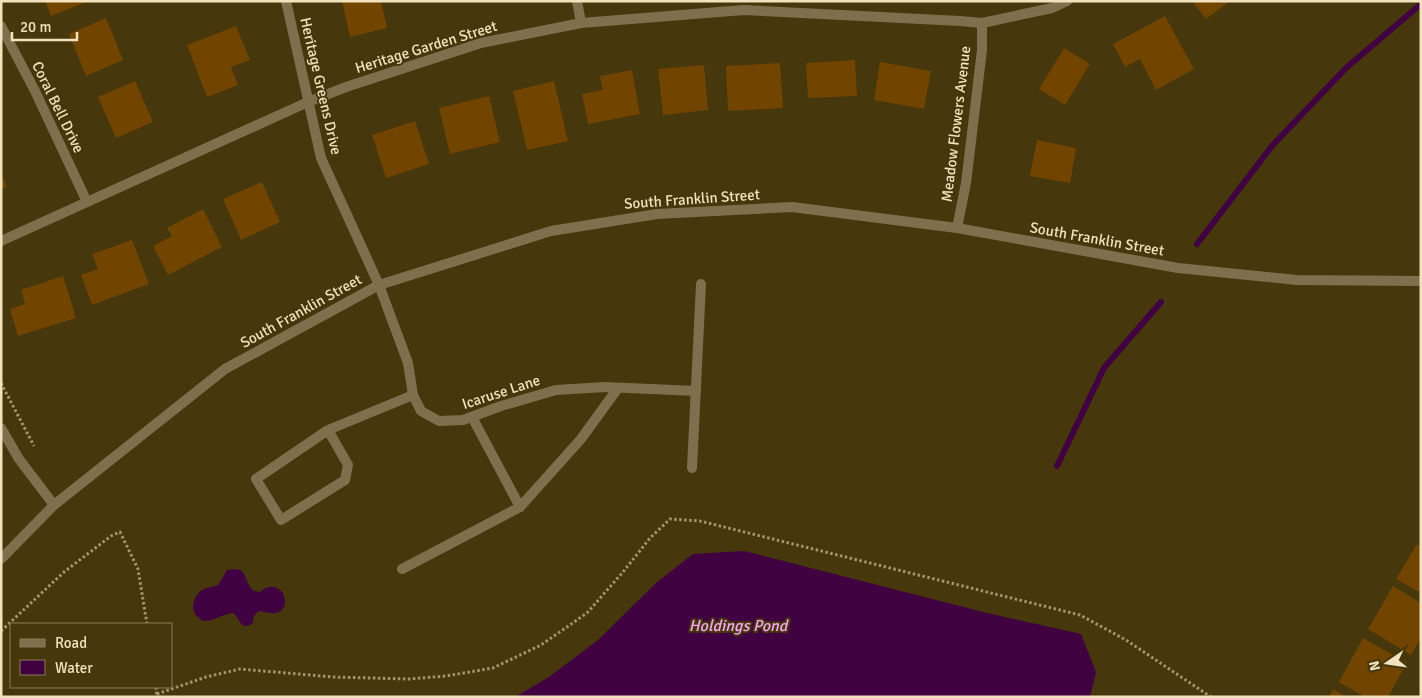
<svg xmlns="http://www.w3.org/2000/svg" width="1422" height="698" font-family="Signika,sans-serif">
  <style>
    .water { fill: #410241 }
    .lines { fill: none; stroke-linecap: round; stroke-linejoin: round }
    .stream { stroke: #410241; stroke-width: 6 }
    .building { fill: #714400 }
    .path { stroke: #a4956d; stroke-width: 3; stroke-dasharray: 2.5 2.5; stroke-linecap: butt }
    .service { stroke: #7e704d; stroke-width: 10 }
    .minor { stroke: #7e704d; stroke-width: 10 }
    .labels { text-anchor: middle; stroke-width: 4; stroke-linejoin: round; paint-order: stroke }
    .street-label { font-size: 15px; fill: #f2e3be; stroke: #46370d }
    .water-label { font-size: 16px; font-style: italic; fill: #fca5f9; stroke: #46370d }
  </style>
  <rect width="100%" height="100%" fill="#46370d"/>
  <g class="water">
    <path d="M744,551L987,613L1081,634L1096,672L1090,697H515L549,677L598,640L657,582L693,554Z"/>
    <path d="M234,569L241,570C248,578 246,584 254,591L260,592C279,575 294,604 279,612C274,615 265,612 260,611C254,614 253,617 253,623L248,626H244C239,623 238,617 233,613C222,614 215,621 203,621C200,619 195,615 194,612C191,605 196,593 202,590C207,587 213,587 218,585L227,570Z"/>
  </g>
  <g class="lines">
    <g class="stream">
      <path d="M1197,244L1272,146L1346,68L1421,4"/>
      <path d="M1057,466L1104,368L1161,302"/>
    </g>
  </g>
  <g class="building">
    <path d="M45,1H89L51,16Z"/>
    <path d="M342,1H381L387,28L350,37Z"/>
    <path d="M1192,1H1230L1206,19Z"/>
    <path d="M1165,16L1194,69L1156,90L1140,59L1125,67L1113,44Z"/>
    <path d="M106,18L123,60L86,76L69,34Z"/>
    <path d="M236,26L250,60L231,67L238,85L207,97L187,45Z"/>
    <path d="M1064,48L1090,64L1065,105L1039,89Z"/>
    <path d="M855,60L857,96L808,98L806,63Z"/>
    <path d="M880,62L931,71L924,109L874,100Z"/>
    <path d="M780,63L783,108L728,111L726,66Z"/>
    <path d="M704,65L708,110L663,115L658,69Z"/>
    <path d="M632,70L640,114L588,124L582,94L603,90L600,76Z"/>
    <path d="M135,81L153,122L116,138L98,97Z"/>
    <path d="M554,81L568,141L527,150L513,91Z"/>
    <path d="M489,96L500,142L450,154L439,108Z"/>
    <path d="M415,121L429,164L386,178L372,135Z"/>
    <path d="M1037,140L1076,148L1070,183L1030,176Z"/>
    <path d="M1,173L7,187L1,189Z"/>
    <path d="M262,182L280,222L241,240L223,199Z"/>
    <path d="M203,209L222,247L168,275L153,246L172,236L167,228Z"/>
    <path d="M132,240L149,284L92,305L81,275L98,269L92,254Z"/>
    <path d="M63,276L76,318L18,336L10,309L25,304L21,290Z"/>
    <path d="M1417,544L1421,546V593L1396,579Z"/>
    <path d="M1393,586L1421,603V638L1411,655L1368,629Z"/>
    <path d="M1363,638L1407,663L1388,697H1365L1339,682Z"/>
    <path d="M1333,689L1346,697H1329Z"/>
  </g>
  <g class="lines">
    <g class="path">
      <path d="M1,383L34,446"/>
      <path d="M1,631L64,572L111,536L120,532L138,569L147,624"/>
      <path d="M156,687L157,697"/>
      <path d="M157,694L206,677L240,669L333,677L409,679L446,676L493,668L541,645L587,613L623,572L650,538L670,519L700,521L1080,615L1126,640L1211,697"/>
    </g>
    <path class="service" d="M328,430L348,465L345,480L281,520L256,479L328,430L413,395"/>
    <g class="minor">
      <path d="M286,1L321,158L379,285L408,363L413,395L421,411L439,421L463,420L501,406L556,390L605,387L696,391"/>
      <path d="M577,1L581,23"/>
      <path d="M1,26L35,91L87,202"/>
      <path d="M957,228L966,183L982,50V23"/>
      <path d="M1,241L308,102L346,87L481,43L581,23L744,10L960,21L982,23L1052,8L1067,1"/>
      <path d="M472,417L520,507"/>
      <path d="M1,428L19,459L54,505"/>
      <path d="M692,468L701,284"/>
      <path d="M1,559L54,505L225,369L379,285L551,231L657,214L792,207L957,228L1178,268L1297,280L1421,281"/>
      <path d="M402,569L520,507L581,439L618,388"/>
    </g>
  </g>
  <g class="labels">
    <g class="street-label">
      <text transform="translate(426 47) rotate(-17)" y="5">Heritage Garden Street</text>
      <text transform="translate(321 86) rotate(77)" y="5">Heritage Greens Drive</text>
      <text transform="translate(58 107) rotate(64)" y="5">Coral Bell Drive</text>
      <text transform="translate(956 124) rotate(-83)" y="5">Meadow Flowers Avenue</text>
      <text transform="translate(692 199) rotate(-4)" y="5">South Franklin Street</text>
      <text transform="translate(1097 239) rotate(10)" y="5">South Franklin Street</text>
      <text transform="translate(301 311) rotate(-29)" y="5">South Franklin Street</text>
      <text transform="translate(501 392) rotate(-18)" y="5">Icaruse Lane</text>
    </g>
    <g class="water-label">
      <text x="738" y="631">Holdings Pond</text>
    </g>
  </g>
  <rect width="1422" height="698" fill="none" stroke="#f2e3be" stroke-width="5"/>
  <rect x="10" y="623" width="162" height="65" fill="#46370d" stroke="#8b7c54"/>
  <rect x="20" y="639" width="25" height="8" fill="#7e704d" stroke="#8b7c54"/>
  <text x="55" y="648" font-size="15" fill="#f2e3be">Road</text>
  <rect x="20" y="660" width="25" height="15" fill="#410241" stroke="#8b7c54"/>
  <text x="55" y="673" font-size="15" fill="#f2e3be">Water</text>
  <g transform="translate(1387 663) rotate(257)" stroke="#46370d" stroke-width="4" paint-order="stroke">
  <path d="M0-4L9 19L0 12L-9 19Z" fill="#f2e3be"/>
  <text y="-8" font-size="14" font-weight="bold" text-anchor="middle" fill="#f2e3be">N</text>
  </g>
  <path d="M12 32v8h65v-8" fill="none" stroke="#f2e3be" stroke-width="2.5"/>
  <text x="20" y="32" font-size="15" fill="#f2e3be" stroke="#46370d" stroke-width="4" paint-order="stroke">20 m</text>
</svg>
